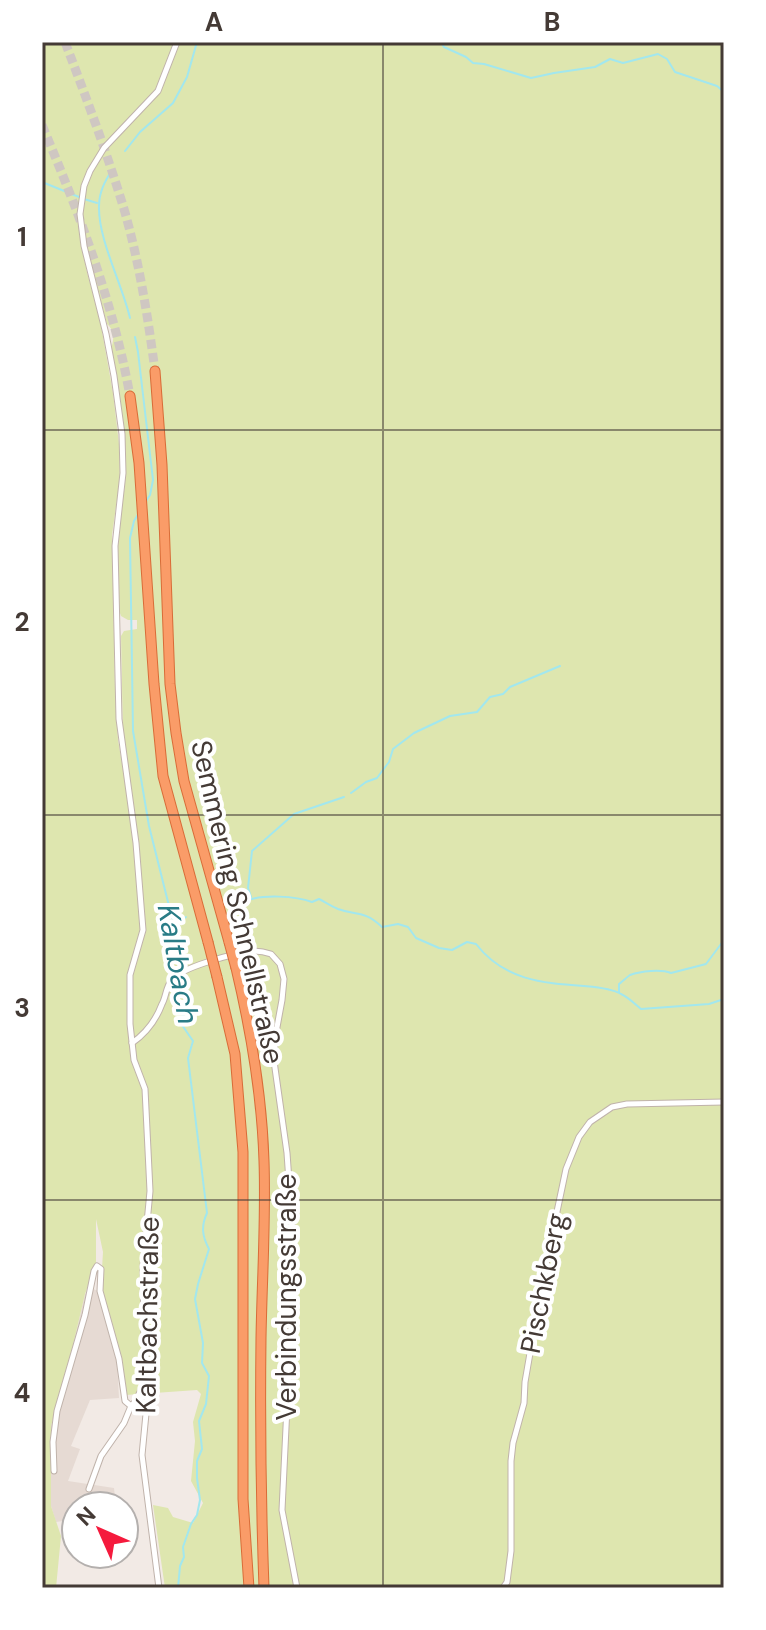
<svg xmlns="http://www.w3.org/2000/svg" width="766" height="1630" font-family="'DM Sans',sans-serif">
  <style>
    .residential { fill: #e6dad3 }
    .green { fill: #dee6af; fill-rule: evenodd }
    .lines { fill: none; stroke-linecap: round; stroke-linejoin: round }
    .stream { stroke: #a2e7ee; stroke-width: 2 }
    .motorway-tunnel { stroke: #cfc7c2; stroke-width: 9; stroke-dasharray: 9 4.5; stroke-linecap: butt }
    .minor-casing { stroke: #c0b3ab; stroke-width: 7 }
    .motorway-casing { stroke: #d96c38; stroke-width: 11 }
    .minor { stroke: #fff; stroke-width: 5 }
    .motorway { stroke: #fa9c68; stroke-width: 9 }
    .motorway-bridge-casing { stroke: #d96c38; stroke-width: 11; stroke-linecap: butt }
    .motorway-bridge { stroke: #fa9c68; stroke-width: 9 }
    .grid { fill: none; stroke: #443a35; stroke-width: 2; stroke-opacity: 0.55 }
    .labels { text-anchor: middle; stroke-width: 8; stroke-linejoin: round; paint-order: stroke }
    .street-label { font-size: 28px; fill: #443a35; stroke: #fff }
    .water-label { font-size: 30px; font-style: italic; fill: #297c86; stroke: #fff }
    .neatline { fill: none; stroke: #443a35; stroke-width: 3 }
    .grid-label { font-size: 26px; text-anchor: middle; font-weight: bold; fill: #443a35 }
  </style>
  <rect width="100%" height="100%" fill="#f2eae5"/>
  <path class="residential" d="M93,1289L98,1291L117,1361L119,1398L90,1400L71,1446L80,1449L68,1481L114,1488L116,1506H76V1519L56,1522L51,1506V1426L69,1362L85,1294Z"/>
  <path class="green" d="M42,42H724V1588H165L153,1505L168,1508L173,1517L193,1523L203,1503L191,1481L195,1441L193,1422L201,1394L197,1390L126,1395L122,1361L101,1285L103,1252L96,1219V1263L85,1294L69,1362L51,1426V1506L61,1536L56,1588H42ZM78,209L84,238L107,324C115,331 114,340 111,349L119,390L126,455L125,485L117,537L118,607L121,616L128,620H137V629L124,631L121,636L123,735L138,838L139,869L145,924L141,928L131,816L118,740L115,689L112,535L120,478L119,444L113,393L100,320L87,272L80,238ZM285,1123C293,1182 300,1244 294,1304C292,1322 289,1341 287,1359L291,1291Z"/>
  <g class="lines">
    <g class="stream">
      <path d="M441,42L444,47L466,57L473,63L484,64L531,78L554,73L595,67L610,59L623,63L658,54L667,59L675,72L717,86L724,92"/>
      <path d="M125,151L140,132L173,103L187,77L197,42"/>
      <path d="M112,170C105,181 99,192 99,206C98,239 122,284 130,318"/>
      <path d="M42,182L79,197"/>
      <path d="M84,199L97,203"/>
      <path d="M135,337L138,352L153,480L150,495L146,501"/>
      <path d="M139,513L134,521L130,538L133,731L149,826L184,966L182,979L185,997L182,1025L193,1041L188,1058L207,1213C201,1226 202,1236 209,1249L198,1284L195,1299L203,1343L202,1363L209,1376L206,1404L199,1421L202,1449L197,1461V1478L200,1500L197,1515L191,1524L183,1547L184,1557L180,1566L178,1588"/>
      <path d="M351,793L366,782L377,778L389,762L393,749L414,733L450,716L477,712L490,697L503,694L510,687L560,666"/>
      <path d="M251,897L248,888L252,851L294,814L344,797"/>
      <path d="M246,901C262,894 296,896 312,902L319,899C325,902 331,906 338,909C357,916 364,910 382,927L398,924L408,927L416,938L439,948L452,950L467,942L476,944C504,980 541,983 584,986C595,987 611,988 621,994C628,997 635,1004 641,1009L709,1004L724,999"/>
      <path d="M174,925L186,917"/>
      <path d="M619,992V984C622,982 627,977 630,975C641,971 661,969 671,973L706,964L724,940"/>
    </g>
    <g class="motorway-tunnel">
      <path d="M65,42C86,97 107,153 124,209C139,261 148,317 155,371"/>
      <path d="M42,125C79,213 113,301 130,396"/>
    </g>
    <g class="minor-casing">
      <g id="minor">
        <path d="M132,1043C145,1034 156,1020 162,1004C166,997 166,987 171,981C180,967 236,953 252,951C259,951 265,952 271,954L280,964L284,979L282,1000L275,1038L274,1061L287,1153L292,1224L293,1283L282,1510L297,1588"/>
        <path d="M54,1471L53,1442L57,1411L85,1315L94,1271L97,1266L101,1269L100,1291L119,1359L125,1401L131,1406C139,1400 139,1386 149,1383"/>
        <path d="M89,1489L101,1456L124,1423L131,1406"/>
        <path d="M159,1588L142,1455L149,1383L144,1337L143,1266L150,1191L145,1089L134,1060L130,1024V975L143,930L136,843L119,719L115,546L123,473L122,434L114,376L106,334L84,246L80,214L84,186L90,171L104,148L158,91L177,42"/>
        <path d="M503,1588L507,1582L511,1551V1461L513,1443L524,1403L525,1382L543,1278L566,1169L579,1137L590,1122L612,1107L627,1104L724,1102"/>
      </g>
    </g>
    <g class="motorway-casing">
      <g id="motorway">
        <path d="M155,371L162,465L170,684L176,733L184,781L229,942"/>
        <path d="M130,396L139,463L154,684L163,776L208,942"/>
        <path d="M236,968C251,1031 262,1096 264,1161C266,1220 262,1279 261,1338C260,1421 261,1505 264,1588"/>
        <path d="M217,977L235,1054L243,1152V1499L249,1588"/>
      </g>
    </g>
    <use href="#minor" class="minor"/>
    <use href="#motorway" class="motorway"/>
    <g class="motorway-bridge-casing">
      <g id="motorway-bridge">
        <path d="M208,942L217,977"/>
        <path d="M229,942L236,968"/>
      </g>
    </g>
    <use href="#motorway-bridge" class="motorway-bridge"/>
  </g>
  <path class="grid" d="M383,42V1588M42,430H724M42,815H724M42,1200H724"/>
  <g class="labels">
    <g class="street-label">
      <text transform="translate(238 902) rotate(77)" y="10">Semmering Schnellstraße</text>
      <text transform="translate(543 1283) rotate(-79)" y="10">Pischkberg</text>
      <text transform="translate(286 1297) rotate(-90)" y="10">Verbindungsstraße</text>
      <text transform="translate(147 1315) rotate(-89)" y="10">Kaltbachstraße</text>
    </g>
    <g class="water-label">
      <text transform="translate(178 964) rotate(80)" y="10">Kaltbach</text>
    </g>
  </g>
  <rect width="766" height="1630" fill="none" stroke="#ffffff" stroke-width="88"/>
  <g transform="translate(100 1530) rotate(315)"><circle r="38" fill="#ffffff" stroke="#b4b0ae" stroke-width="2"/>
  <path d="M0-6L14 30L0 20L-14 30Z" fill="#f51a3d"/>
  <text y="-12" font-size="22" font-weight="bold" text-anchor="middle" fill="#443a35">N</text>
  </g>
  <rect x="44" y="44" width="678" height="1542" class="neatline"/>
  <g class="grid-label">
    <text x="214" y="31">A</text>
    <text x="552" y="31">B</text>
    <text x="22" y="246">1</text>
    <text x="22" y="631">2</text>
    <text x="22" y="1017">3</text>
    <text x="22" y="1402">4</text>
  </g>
</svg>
